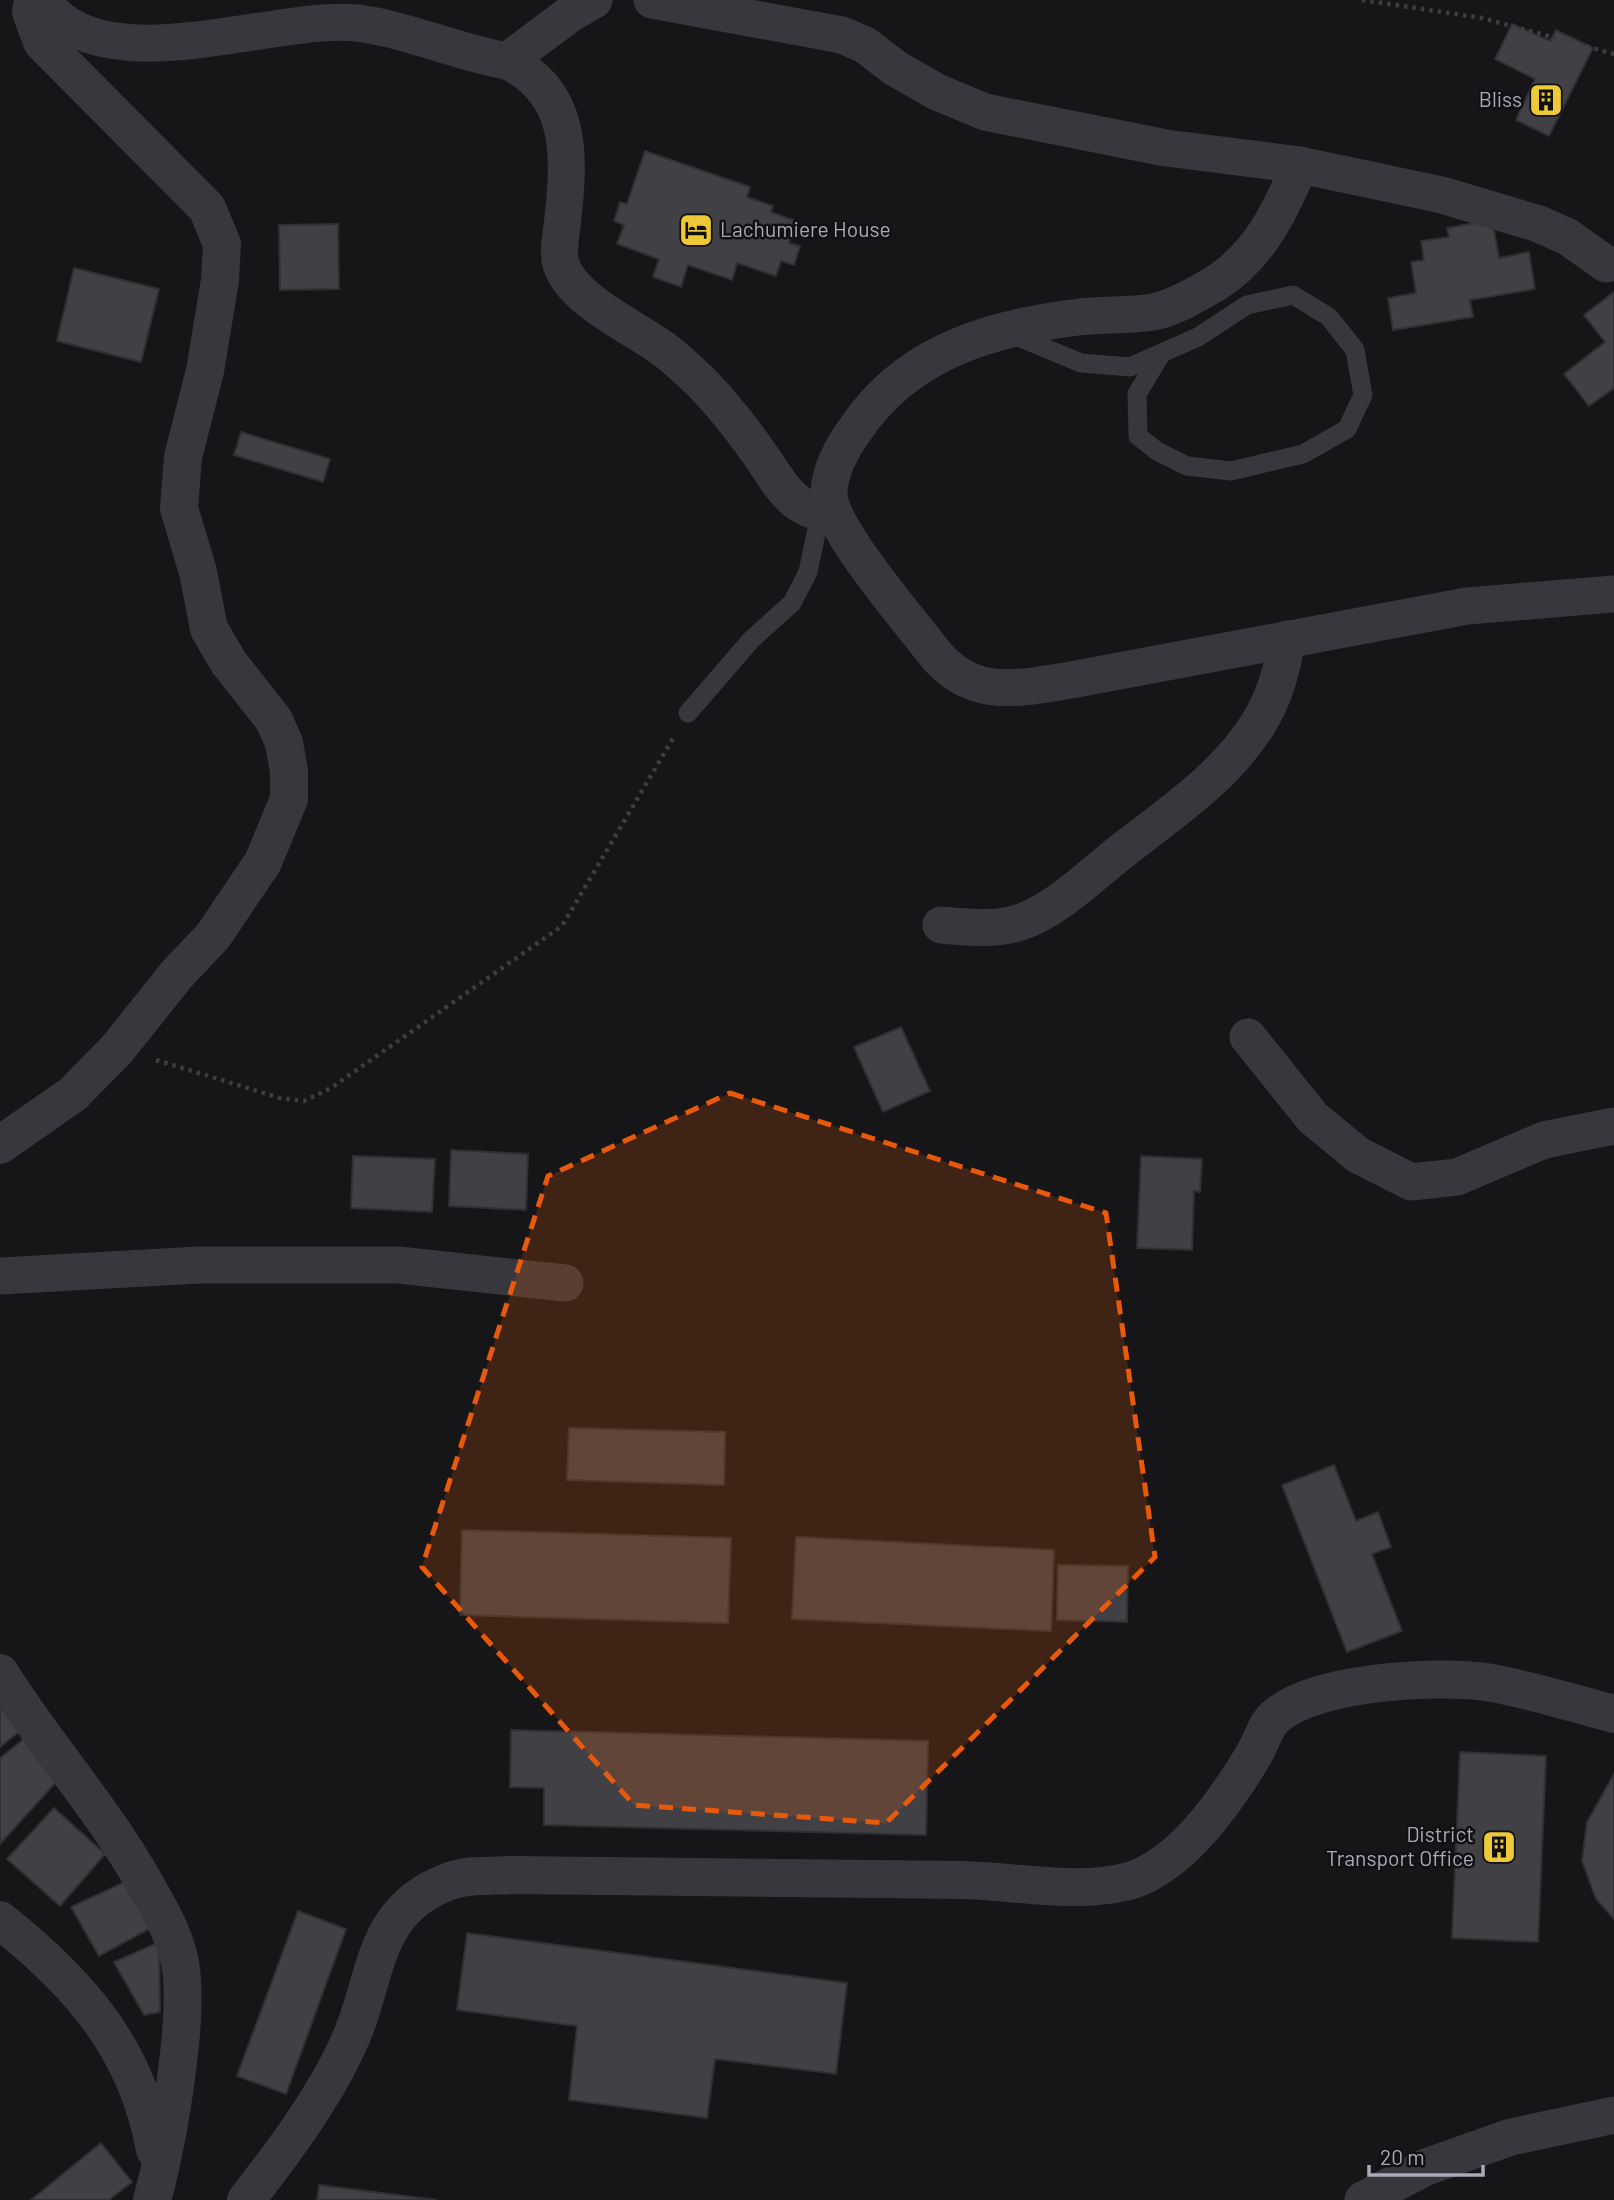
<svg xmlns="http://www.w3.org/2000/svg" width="1614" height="2200" font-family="Barlow,sans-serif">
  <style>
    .building { fill: #404045; stroke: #303034; stroke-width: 2 }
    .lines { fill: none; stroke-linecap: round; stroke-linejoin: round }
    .path { stroke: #3d3e43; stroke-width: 4.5; stroke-dasharray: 3.5 5; stroke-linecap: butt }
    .service { stroke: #37373d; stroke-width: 19 }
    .minor { stroke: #37373d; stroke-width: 37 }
    .tertiary { stroke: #37373d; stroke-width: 38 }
    .marked { fill: #e8590c; fill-opacity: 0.2; stroke: #e8590c; stroke-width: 5; stroke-dasharray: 14 9; stroke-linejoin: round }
    .labels { text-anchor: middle; stroke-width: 5; stroke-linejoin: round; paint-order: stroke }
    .poi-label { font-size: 21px; fill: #a8abb7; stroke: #111113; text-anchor: end }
  </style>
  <rect width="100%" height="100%" fill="#161618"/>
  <g class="building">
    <path d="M1512,24L1550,41L1556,30L1593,48L1549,136L1516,120L1535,79L1495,59Z"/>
    <path d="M645,151L750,187L747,197L773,206L771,212L796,221L789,243L800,246L794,265L781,261L776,276L737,263L732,280L688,265L681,287L653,277L659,259L617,244L624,225L614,221L620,202L627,204Z"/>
    <path d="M1492,220L1499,258L1529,252L1535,289L1470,300L1473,317L1393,330L1388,298L1416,293L1411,262L1424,260L1421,241L1449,237L1447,228Z"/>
    <path d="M338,224L339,289L280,290L279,225Z"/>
    <path d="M74,268L159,289L141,362L57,341Z"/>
    <path d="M1614,292V388L1589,406L1564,374L1605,342L1584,315Z"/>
    <path d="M241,432L330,459L323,482L234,455Z"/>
    <path d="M901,1027L930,1091L883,1112L854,1047Z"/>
    <path d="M451,1150L528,1154L526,1210L449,1206Z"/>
    <path d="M353,1156L435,1159L432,1212L351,1208Z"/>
    <path d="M1141,1156L1202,1159L1200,1192L1194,1191L1192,1250L1137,1248Z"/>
    <path d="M569,1428L725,1432L724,1485L567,1480Z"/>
    <path d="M1334,1465L1356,1521L1378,1512L1391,1547L1372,1554L1402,1631L1347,1652L1282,1485Z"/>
    <path d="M462,1530L731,1538L728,1623L460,1615Z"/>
    <path d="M796,1537L1054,1550L1051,1631L792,1619Z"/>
    <path d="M1058,1565L1128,1566L1127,1622L1057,1620Z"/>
    <path d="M0,1707L20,1731L0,1747Z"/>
    <path d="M511,1730L928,1741L926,1835L544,1825V1788L510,1787Z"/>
    <path d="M24,1739L57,1781L0,1844V1758Z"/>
    <path d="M1460,1752L1546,1756L1538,1942L1452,1938Z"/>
    <path d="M1614,1774V1919L1596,1899L1582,1861L1587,1822Z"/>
    <path d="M54,1808L105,1854L60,1906L7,1859Z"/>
    <path d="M129,1880L151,1928L99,1956L71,1907Z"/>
    <path d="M298,1911L346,1929L286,2094L237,2076Z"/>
    <path d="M467,1933L847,1983L836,2074L715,2059L707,2118L569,2100L577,2026L457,2010Z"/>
    <path d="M159,1942L160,2012L144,2015L114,1962Z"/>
    <path d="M101,2143L132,2182L109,2200H31Z"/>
    <path d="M319,2185L437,2200H317Z"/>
  </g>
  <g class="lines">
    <g class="path">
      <path d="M1362,0L1482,18L1614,54"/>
      <path d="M156,1060L280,1098L304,1101L331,1088L562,926L675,735"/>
    </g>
    <g class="service">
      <path d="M1011,334L1081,363L1130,367L1198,337L1247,305L1293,295L1329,317L1355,350L1363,395L1347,429L1303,454L1231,471L1187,466L1157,451L1138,436L1137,394L1161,354"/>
      <path d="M688,713L751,640L792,603L808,572L817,529L816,512"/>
    </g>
    <g class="minor">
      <path d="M42,0C100,87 273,14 357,23C406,29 457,52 507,61C572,91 570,155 563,217C562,230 557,252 561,264C572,300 633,327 662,348C676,358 689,371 702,383C722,404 739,425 756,449C770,467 782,494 803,506C813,512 822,512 833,513"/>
      <path d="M652,0L842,35L865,45L895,68L937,92L985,112L1166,148L1300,165L1442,195L1539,224L1568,237L1606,264"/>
      <path d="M507,61L570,14L594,0"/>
      <path d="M1300,165C1280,211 1260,255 1216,283C1197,294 1174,308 1153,312C1129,316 1104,314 1079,317C997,327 917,349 865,416C849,437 830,464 829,492C828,527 908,618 932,650C970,700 1016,689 1071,680L1467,606L1614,594"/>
      <path d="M941,925C969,927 994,931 1021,922C1056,910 1088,878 1117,855C1166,816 1225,778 1258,724C1275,697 1282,670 1287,639"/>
      <path d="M1248,1037L1313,1118L1358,1155L1411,1182L1457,1177L1544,1140L1614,1126"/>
      <path d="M0,1276L199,1265H399L565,1283"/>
      <path d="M1363,2200L1426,2167L1511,2137L1614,2115"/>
    </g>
    <g class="tertiary">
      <path d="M0,1145L73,1094L118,1048L177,974L213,936L263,862L289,799V771L284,743L274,720L229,663L209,629L198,572L179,508L183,457L205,371L220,280L222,244L207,208L42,42L31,12L33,0"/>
      <path d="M0,1673C45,1745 102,1808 144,1882C157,1905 171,1928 178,1954C193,2006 167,2146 152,2200"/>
      <path d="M0,1920C79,1983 137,2048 155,2150"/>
      <path d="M246,2200C282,2154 321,2102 346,2049C379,1983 367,1911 450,1881C468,1874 494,1876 513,1875C663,1877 812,1878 962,1880C1015,1881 1077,1895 1129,1881C1181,1866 1226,1801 1253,1756C1259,1746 1263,1734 1269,1724C1299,1681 1438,1675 1486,1682C1529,1689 1572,1703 1614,1714"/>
    </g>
  </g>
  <path class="marked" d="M730,1093L1106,1213L1155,1557L886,1823L634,1805L422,1567L548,1176Z"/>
  <defs>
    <g id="building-square" transform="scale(1.75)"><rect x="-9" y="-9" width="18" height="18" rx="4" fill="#edc938" stroke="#111113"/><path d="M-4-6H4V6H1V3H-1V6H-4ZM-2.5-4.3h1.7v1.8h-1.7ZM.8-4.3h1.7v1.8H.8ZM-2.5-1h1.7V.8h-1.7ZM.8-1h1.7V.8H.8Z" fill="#111"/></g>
    <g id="hotel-square" transform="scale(1.75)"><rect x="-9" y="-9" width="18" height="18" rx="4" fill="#edc938" stroke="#111113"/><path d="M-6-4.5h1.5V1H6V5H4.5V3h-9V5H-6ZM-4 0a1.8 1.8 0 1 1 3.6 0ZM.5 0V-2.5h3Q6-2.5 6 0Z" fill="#111"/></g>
  </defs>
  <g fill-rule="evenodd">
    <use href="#building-square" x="1546" y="100"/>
    <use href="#hotel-square" x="696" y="230"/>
    <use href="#building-square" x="1499" y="1847"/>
  </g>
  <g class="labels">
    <g class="poi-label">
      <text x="1522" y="107">Bliss</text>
      <text x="720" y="237" text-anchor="start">Lachumiere House</text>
      <text x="1474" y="1842">District<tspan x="1474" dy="24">Transport Office</tspan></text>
    </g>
  </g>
  <path d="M1369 2165v10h114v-10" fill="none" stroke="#a8abb7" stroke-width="3.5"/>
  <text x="1380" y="2165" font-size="21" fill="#a8abb7" stroke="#111113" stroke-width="5" paint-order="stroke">20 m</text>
</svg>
